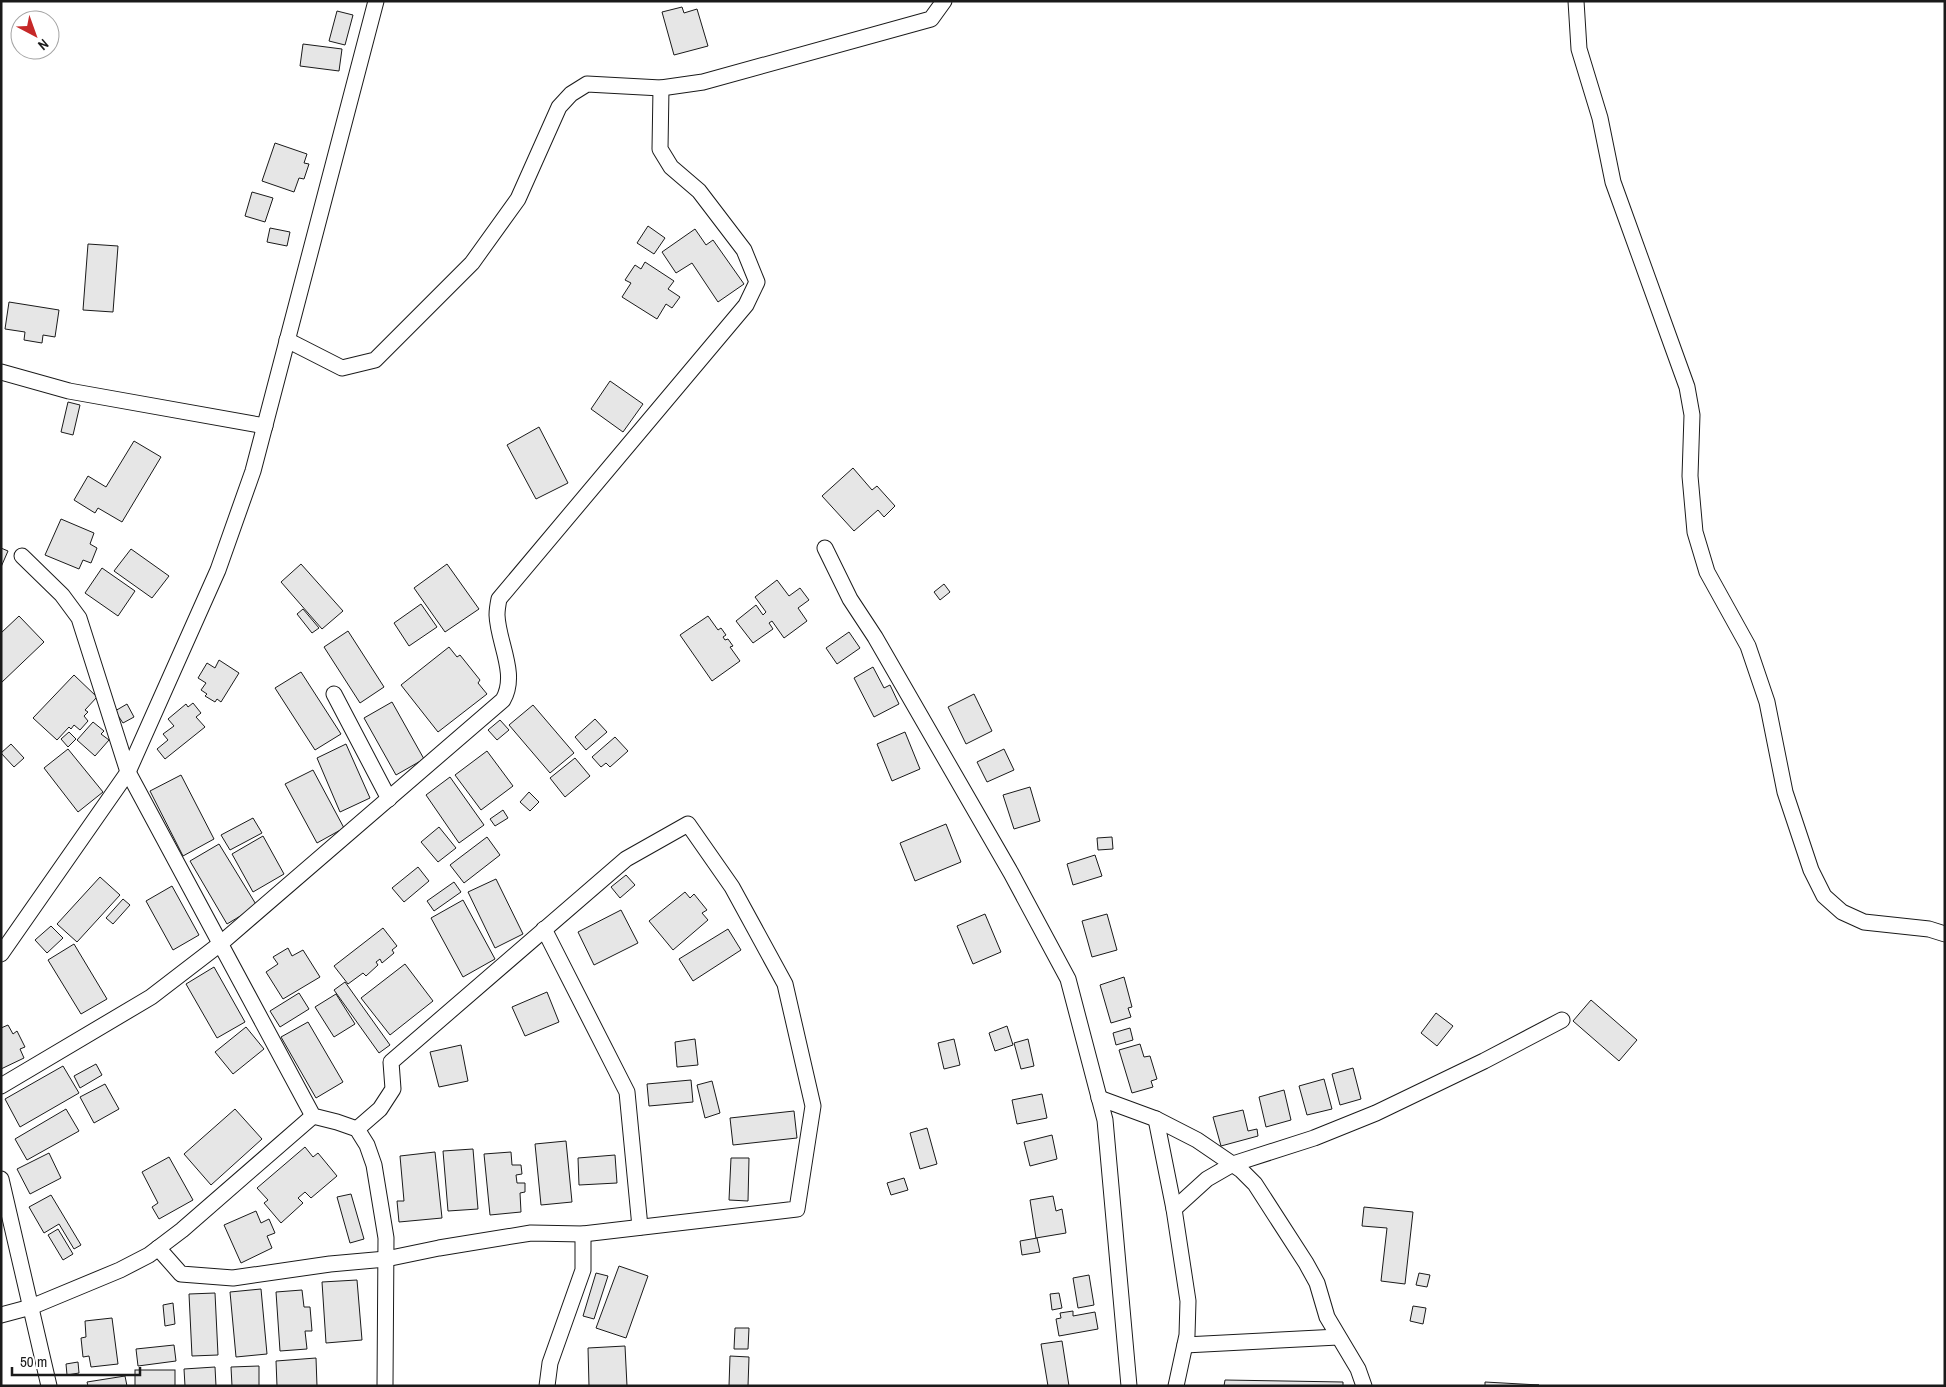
<svg xmlns="http://www.w3.org/2000/svg" width="1946" height="1387" font-family="'Archivo Narrow',sans-serif">
  <style>
    .building { fill: #e6e6e6; stroke: #1a1a1a }
    .lines { fill: none; stroke-linecap: round; stroke-linejoin: round }
    .street-casing { stroke: #1a1a1a; stroke-width: 17 }
    .street { stroke: #fff; stroke-width: 15 }
  </style>
  <rect width="100%" height="100%" fill="#fff"/>
  <g class="building">
    <path d="M682,7L684,13L697,9L708,46L674,55L662,12Z"/>
    <path d="M337,11L353,15L345,45L329,41Z"/>
    <path d="M303,44L342,49L339,71L300,66Z"/>
    <path d="M275,143L307,154L304,163L309,164L304,179L299,178L294,192L262,181Z"/>
    <path d="M252,192L273,198L265,222L245,216Z"/>
    <path d="M648,226L665,238L654,254L637,243Z"/>
    <path d="M270,228L290,232L287,246L267,242Z"/>
    <path d="M695,229L706,245L713,240L744,284L718,302L692,263L676,273L662,252Z"/>
    <path d="M88,244L118,246L113,312L83,310Z"/>
    <path d="M645,262L674,281L668,289L680,297L672,308L666,304L657,319L622,297L631,283L625,280L635,265L641,269Z"/>
    <path d="M9,302L59,310L55,337L43,335L42,343L24,340L25,332L5,329Z"/>
    <path d="M610,381L643,404L623,432L591,409Z"/>
    <path d="M68,402L80,405L73,435L61,432Z"/>
    <path d="M539,427L568,483L536,499L507,445Z"/>
    <path d="M134,441L161,457L122,522L98,508L95,513L74,500L88,476L106,487Z"/>
    <path d="M853,468L872,490L877,486L895,506L884,517L878,510L854,531L822,496Z"/>
    <path d="M61,519L94,533L90,544L97,548L91,563L83,560L79,569L45,555Z"/>
    <path d="M1,548L8,551L1,567Z"/>
    <path d="M131,549L169,576L152,598L114,571Z"/>
    <path d="M301,564L343,611L322,629L281,582Z"/>
    <path d="M447,564L479,609L445,632L414,588Z"/>
    <path d="M102,568L135,591L118,616L85,593Z"/>
    <path d="M777,580L789,596L800,588L809,600L798,608L807,621L784,638L772,621L769,623L773,629L753,643L736,621L756,605L763,615L766,612L755,597Z"/>
    <path d="M944,584L950,592L940,600L934,592Z"/>
    <path d="M421,604L437,627L409,646L394,623Z"/>
    <path d="M303,609L319,628L312,633L297,614Z"/>
    <path d="M19,616L44,642L1,683V633Z"/>
    <path d="M708,616L718,630L721,628L726,635L723,637L725,640L728,639L733,646L730,647L740,661L712,681L680,635Z"/>
    <path d="M348,631L384,687L360,703L324,647Z"/>
    <path d="M849,632L860,648L837,664L826,648Z"/>
    <path d="M449,647L457,657L460,655L480,680L478,683L487,694L438,732L401,685Z"/>
    <path d="M219,660L239,673L221,702L217,699L215,702L205,696L207,694L201,690L206,683L198,678L207,663L215,668Z"/>
    <path d="M873,667L884,688L890,685L899,704L874,717L854,678Z"/>
    <path d="M301,672L341,734L315,750L275,688Z"/>
    <path d="M74,675L97,697L85,710L88,712L84,716L88,721L80,730L74,725L71,729L69,727L57,740L33,718Z"/>
    <path d="M974,694L992,731L966,744L948,707Z"/>
    <path d="M392,702L424,759L396,775L364,718Z"/>
    <path d="M193,703L201,713L196,717L205,727L165,759L157,749L168,740L163,734L174,726L168,719L186,704L188,707Z"/>
    <path d="M127,704L134,717L123,723L115,711Z"/>
    <path d="M533,705L574,753L550,773L509,725Z"/>
    <path d="M595,719L607,732L586,750L575,737Z"/>
    <path d="M500,720L509,730L497,740L488,730Z"/>
    <path d="M93,722L104,731L101,734L109,740L95,756L77,740Z"/>
    <path d="M69,732L76,739L68,747L61,739Z"/>
    <path d="M905,732L920,769L892,781L877,744Z"/>
    <path d="M615,737L628,751L610,767L606,763L601,767L592,757Z"/>
    <path d="M11,744L24,758L14,767L1,753Z"/>
    <path d="M346,744L370,798L340,812L317,758Z"/>
    <path d="M68,749L103,792L78,812L44,768Z"/>
    <path d="M1004,749L1014,770L987,782L977,762Z"/>
    <path d="M487,751L513,786L481,810L455,775Z"/>
    <path d="M575,758L590,776L565,797L550,778Z"/>
    <path d="M313,770L344,828L317,843L285,784Z"/>
    <path d="M181,775L214,839L183,856L150,791Z"/>
    <path d="M450,777L484,825L459,843L426,795Z"/>
    <path d="M1030,787L1040,821L1014,829L1003,795Z"/>
    <path d="M529,792L539,802L530,811L520,802Z"/>
    <path d="M503,810L508,818L495,826L490,819Z"/>
    <path d="M253,818L262,833L230,850L221,835Z"/>
    <path d="M946,824L961,862L915,881L900,843Z"/>
    <path d="M439,827L456,848L438,862L421,842Z"/>
    <path d="M263,836L284,874L253,892L232,854Z"/>
    <path d="M487,837L500,855L464,883L450,865Z"/>
    <path d="M1112,837L1113,849L1098,850L1097,838Z"/>
    <path d="M219,844L257,906L227,924L190,861Z"/>
    <path d="M1095,855L1102,876L1073,885L1067,864Z"/>
    <path d="M418,867L429,881L404,902L392,888Z"/>
    <path d="M626,875L635,885L620,898L611,887Z"/>
    <path d="M100,877L120,895L77,942L57,924Z"/>
    <path d="M496,879L523,934L495,948L468,892Z"/>
    <path d="M454,882L461,892L434,911L427,901Z"/>
    <path d="M172,886L199,935L173,950L146,901Z"/>
    <path d="M685,892L690,898L694,894L707,910L702,913L708,920L673,950L649,921Z"/>
    <path d="M123,899L130,905L113,924L106,918Z"/>
    <path d="M463,900L495,959L463,977L431,918Z"/>
    <path d="M621,910L638,943L594,965L578,932Z"/>
    <path d="M985,914L1001,952L973,964L957,926Z"/>
    <path d="M1107,914L1117,950L1092,957L1082,921Z"/>
    <path d="M51,926L63,938L47,953L35,940Z"/>
    <path d="M383,928L397,946L392,950L394,953L382,963L380,959L376,962L378,965L366,976L363,973L348,984L334,966Z"/>
    <path d="M728,929L741,950L693,981L679,959Z"/>
    <path d="M74,944L107,999L81,1014L48,960Z"/>
    <path d="M288,948L292,956L303,950L320,977L283,999L266,972L278,964L273,957Z"/>
    <path d="M405,964L433,1001L390,1035L361,998Z"/>
    <path d="M214,967L245,1022L217,1038L186,984Z"/>
    <path d="M1124,977L1132,1007L1128,1008L1131,1017L1111,1023L1100,985Z"/>
    <path d="M345,982L390,1045L379,1053L334,990Z"/>
    <path d="M547,992L559,1022L525,1036L512,1007Z"/>
    <path d="M299,993L309,1009L280,1027L270,1011Z"/>
    <path d="M336,994L355,1024L334,1037L315,1007Z"/>
    <path d="M1591,1000L1637,1040L1619,1061L1573,1021Z"/>
    <path d="M1436,1013L1453,1026L1437,1046L1421,1033Z"/>
    <path d="M308,1022L343,1082L316,1098L281,1037Z"/>
    <path d="M8,1025L13,1034L17,1031L25,1047L20,1049L24,1058L1,1069V1028Z"/>
    <path d="M1007,1026L1013,1045L995,1051L989,1033Z"/>
    <path d="M246,1027L264,1049L233,1074L215,1052Z"/>
    <path d="M1130,1028L1133,1040L1116,1045L1113,1033Z"/>
    <path d="M695,1039L698,1065L677,1067L675,1042Z"/>
    <path d="M954,1039L960,1065L944,1069L938,1043Z"/>
    <path d="M1028,1039L1034,1066L1021,1069L1014,1043Z"/>
    <path d="M1140,1044L1144,1057L1150,1056L1157,1079L1151,1081L1153,1087L1132,1093L1119,1050Z"/>
    <path d="M461,1045L468,1081L439,1087L430,1052Z"/>
    <path d="M96,1064L102,1075L80,1088L74,1076Z"/>
    <path d="M63,1066L79,1093L20,1127L5,1099Z"/>
    <path d="M1353,1068L1361,1099L1340,1105L1332,1074Z"/>
    <path d="M1324,1079L1332,1109L1307,1115L1299,1086Z"/>
    <path d="M691,1080L693,1102L649,1106L647,1084Z"/>
    <path d="M712,1081L720,1113L705,1118L697,1085Z"/>
    <path d="M105,1084L119,1109L94,1123L80,1097Z"/>
    <path d="M1284,1090L1291,1120L1266,1127L1259,1097Z"/>
    <path d="M1042,1094L1047,1118L1017,1124L1012,1100Z"/>
    <path d="M66,1109L79,1131L27,1160L15,1139Z"/>
    <path d="M235,1109L262,1139L211,1185L184,1154Z"/>
    <path d="M1243,1110L1248,1131L1257,1129L1258,1136L1221,1146L1213,1117Z"/>
    <path d="M794,1111L797,1138L733,1145L730,1118Z"/>
    <path d="M927,1128L937,1164L920,1169L910,1133Z"/>
    <path d="M1052,1135L1057,1159L1030,1166L1024,1142Z"/>
    <path d="M566,1141L572,1202L541,1205L535,1144Z"/>
    <path d="M305,1147L313,1157L318,1153L337,1176L311,1198L305,1192L298,1198L303,1203L281,1223L264,1203L268,1200L257,1188Z"/>
    <path d="M473,1149L478,1209L448,1211L443,1151Z"/>
    <path d="M435,1152L442,1218L399,1222L397,1201H404L400,1156Z"/>
    <path d="M511,1152L512,1165H521L522,1174L516,1175L517,1183H525V1192L520,1193L521,1212L490,1215L484,1154Z"/>
    <path d="M49,1153L61,1178L30,1194L17,1169Z"/>
    <path d="M615,1155L617,1183L579,1185L578,1158Z"/>
    <path d="M169,1157L193,1200L159,1219L152,1207L158,1203L142,1172Z"/>
    <path d="M731,1158H749L748,1201L729,1200Z"/>
    <path d="M904,1178L908,1190L891,1195L887,1183Z"/>
    <path d="M351,1194L364,1239L350,1243L337,1197Z"/>
    <path d="M51,1195L81,1245L74,1249L59,1224L44,1233L29,1207Z"/>
    <path d="M1053,1196L1056,1211L1062,1209L1066,1233L1036,1238L1030,1200Z"/>
    <path d="M1364,1207L1413,1212L1405,1284L1381,1281L1387,1228L1362,1226Z"/>
    <path d="M256,1211L261,1223L269,1219L275,1233L267,1236L272,1248L241,1263L224,1225Z"/>
    <path d="M58,1229L73,1254L63,1260L48,1235Z"/>
    <path d="M1037,1238L1040,1252L1022,1255L1020,1241Z"/>
    <path d="M619,1266L648,1276L626,1338L596,1328Z"/>
    <path d="M596,1273L608,1276L594,1319L583,1316Z"/>
    <path d="M1419,1273L1430,1275L1427,1287L1416,1285Z"/>
    <path d="M1089,1275L1094,1305L1078,1308L1073,1278Z"/>
    <path d="M357,1280L362,1340L326,1343L322,1282Z"/>
    <path d="M261,1289L267,1354L236,1357L230,1292Z"/>
    <path d="M302,1290L304,1307H310L312,1331H305L307,1349L280,1351L276,1292Z"/>
    <path d="M215,1293L218,1355L192,1356L189,1294Z"/>
    <path d="M1059,1293L1062,1308L1052,1310L1050,1294Z"/>
    <path d="M173,1303L175,1324L165,1326L163,1305Z"/>
    <path d="M1413,1306L1426,1308L1423,1324L1410,1321Z"/>
    <path d="M1073,1311V1316L1095,1312L1098,1329L1059,1336L1056,1319L1061,1318L1060,1313Z"/>
    <path d="M112,1318L118,1364L91,1367L89,1356L83,1357L81,1338L86,1337L85,1321Z"/>
    <path d="M735,1328H749L748,1349H734Z"/>
    <path d="M1062,1341L1069,1386H1048L1041,1344Z"/>
    <path d="M174,1345L176,1361L138,1366L136,1349Z"/>
    <path d="M625,1346L627,1386H589L588,1348Z"/>
    <path d="M730,1356L749,1357L748,1386H729Z"/>
    <path d="M316,1358L317,1386H277L276,1361Z"/>
    <path d="M78,1362L79,1373L67,1375L66,1364Z"/>
    <path d="M259,1366V1386H232L231,1367Z"/>
    <path d="M215,1367L216,1386H185L184,1369Z"/>
    <rect x="135" y="1370" width="40" height="16"/>
    <path d="M125,1376L127,1386H88L87,1382Z"/>
    <path d="M1225,1380L1343,1382V1386H1224Z"/>
    <path d="M1485,1382L1539,1385L1485,1386Z"/>
  </g>
  <g class="lines">
    <g class="street-casing">
      <g id="street">
        <path d="M1576,1L1579,49L1600,118L1613,182L1687,387L1692,415L1690,476L1695,532L1707,572L1748,646L1767,702L1785,792L1811,870L1824,896L1842,912L1864,922L1929,929L1945,934"/>
        <path d="M287,340L342,368L375,360L472,263L518,199L559,107L571,94L587,84L661,88L703,82L931,19L944,1"/>
        <path d="M1,372L69,391L265,426"/>
        <path d="M825,548L850,599L875,637L1011,873L1068,979L1105,1120L1129,1386"/>
        <path d="M22,556L62,595L79,618L128,772L313,1116L337,1122L357,1129L367,1145L374,1165L386,1238L385,1386"/>
        <path d="M334,694L389,799"/>
        <path d="M544,929L627,1092L640,1227"/>
        <path d="M1,954L128,772L218,570L253,471L376,1"/>
        <path d="M1,1086L151,997L220,944L503,700C518,674 498,643 497,615C497,610 498,604 499,599L746,305L757,282L744,250L699,191L671,167L660,149L661,88"/>
        <path d="M1099,1098L1156,1119L1197,1140L1241,1170L1255,1184L1306,1263L1317,1283L1327,1317L1358,1369L1364,1386"/>
        <path d="M1156,1119L1174,1209L1188,1301L1187,1335L1176,1386"/>
        <path d="M1,1179L49,1386"/>
        <path d="M1174,1209L1207,1179L1233,1164L1314,1138L1376,1113L1484,1061L1562,1020"/>
        <path d="M158,1248L181,1274L233,1278L330,1264L386,1259L439,1248L531,1233L583,1234L797,1209L813,1106L785,984L732,887L688,824L626,859L391,1062L393,1089L380,1109L357,1129"/>
        <path d="M1,1315L31,1307L120,1270L149,1255L182,1230L313,1116"/>
        <path d="M1185,1345L1338,1337"/>
        <path d="M547,1386L550,1363L583,1270V1234"/>
      </g>
    </g>
    <use href="#street" class="street"/>
  </g>
  <rect width="1946" height="1387" fill="none" stroke="#1a1a1a" stroke-width="5"/>
  <g transform="translate(35 35) rotate(139)"><circle r="24" fill="#ffffff" stroke="#a3a3a3"/>
  <path d="M0-4L9 19L0 12L-9 19Z" fill="#c62828"/>
  <text y="-8" font-size="14" font-weight="bold" text-anchor="middle" fill="#1a1a1a">N</text>
  </g>
  <path d="M12 1367v8h128v-8" fill="none" stroke="#1a1a1a" stroke-width="2.5"/>
  <text x="20" y="1367" font-size="15" fill="#1a1a1a" stroke="#ffffff" stroke-width="4" paint-order="stroke">50 m</text>
</svg>
